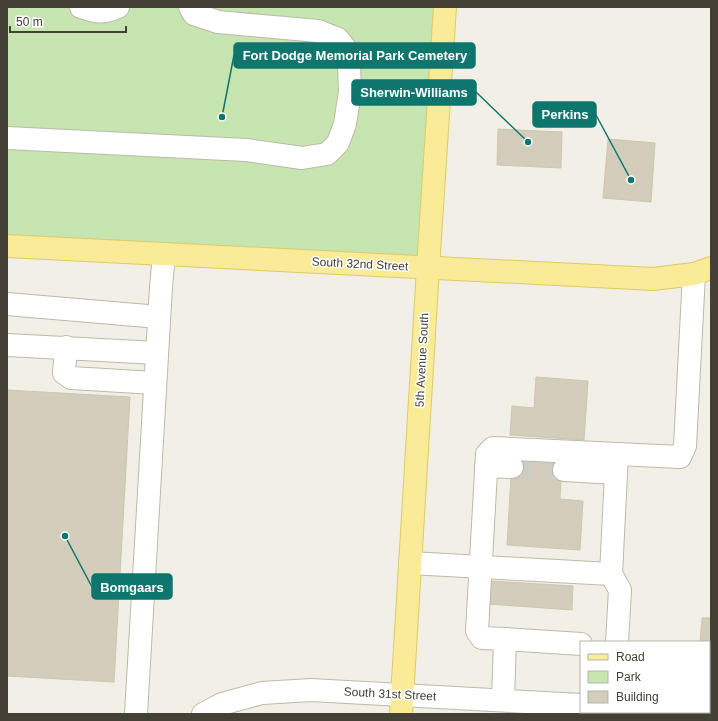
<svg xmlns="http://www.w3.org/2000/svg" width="718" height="721" font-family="Helvetica,sans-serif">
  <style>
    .green { fill: #c6e5b0 }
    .building { fill: #d3cdbc; stroke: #cdc6af }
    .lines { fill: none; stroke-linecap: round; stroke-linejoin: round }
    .minor-tunnel { stroke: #cfcdc3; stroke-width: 22; stroke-dasharray: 22 11; stroke-linecap: butt }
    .minor-casing { stroke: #bdb9a9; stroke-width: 24 }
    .major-casing { stroke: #deca68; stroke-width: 24 }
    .minor { stroke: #fff; stroke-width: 22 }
    .major { stroke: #f9eb97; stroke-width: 22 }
    .labels { text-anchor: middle; stroke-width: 3; stroke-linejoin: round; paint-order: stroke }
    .street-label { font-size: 12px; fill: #444035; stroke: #fff }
    .leader { fill: none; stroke: #0f766e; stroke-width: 1.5 }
    .callout-dot { fill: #0f766e; stroke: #fff; stroke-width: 1.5 }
    .callout { fill: #0f766e; stroke: #0f766e; stroke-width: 1.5 }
    .callout-label { font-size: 13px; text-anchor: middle; font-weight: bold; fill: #fff }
  </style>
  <rect width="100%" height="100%" fill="#f2f0e6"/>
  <path class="green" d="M7,7H445L428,268L7,246Z"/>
  <g class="building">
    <path d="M498,129L562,132L561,168L497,165Z"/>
    <path d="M608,139L655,143L651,202L603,198Z"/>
    <path d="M536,377L588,381L584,440L510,435L512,406L534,408Z"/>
    <path d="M7,390L130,397L114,682L7,676Z"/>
    <path d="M512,459L562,462L560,499L583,501L580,550L507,545Z"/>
    <path d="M490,581L573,586L572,610L488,604Z"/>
    <path d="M702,618H711V658H709V642H700Z"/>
  </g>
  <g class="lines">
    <path class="minor-tunnel" d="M512,467L564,470"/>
    <g class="minor-casing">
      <g id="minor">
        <path d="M81,7C95,12 104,14 118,7"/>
        <path d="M7,138L246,150L302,158L327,154L338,143L345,124L350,92L349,66L346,49L338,39L318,31L218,22L194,14L190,7"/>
        <path d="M7,304L159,317"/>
        <path d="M7,345L157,353"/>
        <path d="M66,347L64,373L71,378L155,383"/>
        <path d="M617,454L611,574L620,590L617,642"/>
        <path d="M486,466L512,467"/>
        <path d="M564,470L616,473"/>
        <path d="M410,563L611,574"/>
        <path d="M505,639L581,644"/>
        <path d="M503,700L505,639L482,638L477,631L487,454L493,448L680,457L685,446L694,274"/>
        <path d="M702,712L711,713"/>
        <path d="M136,714L161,287L164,254"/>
        <path d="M203,714L222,704L262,693L311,690L581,705"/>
        <path d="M612,714V712"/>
      </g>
    </g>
    <g class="major-casing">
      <g id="major">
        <path d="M7,246L653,279L694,274L711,268"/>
        <path d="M401,714L428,268L445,7"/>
      </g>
    </g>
    <use href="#minor" class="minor"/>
    <use href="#major" class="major"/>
  </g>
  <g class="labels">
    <g class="street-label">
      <text transform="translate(360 264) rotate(3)" y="4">South 32nd Street</text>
      <text transform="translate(422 360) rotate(-87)" y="4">5th Avenue South</text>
      <text transform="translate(390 694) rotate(3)" y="4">South 31st Street</text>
    </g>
  </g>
  <path class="leader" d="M222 117L234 55M528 142L476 92M631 180L596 115M65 536L92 587"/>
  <g class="callout-dot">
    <circle cx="222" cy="117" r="4"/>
    <circle cx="528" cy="142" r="4"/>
    <circle cx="631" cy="180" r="4"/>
    <circle cx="65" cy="536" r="4"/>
  </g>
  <g class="callout">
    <rect x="234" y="43" width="241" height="25" rx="4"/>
    <rect x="352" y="80" width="124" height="25" rx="4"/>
    <rect x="533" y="102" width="63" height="25" rx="4"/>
    <rect x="92" y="574" width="80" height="25" rx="4"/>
  </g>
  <g class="callout-label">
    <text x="355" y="60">Fort Dodge Memorial Park Cemetery</text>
    <text x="414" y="97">Sherwin-Williams</text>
    <text x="565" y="119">Perkins</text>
    <text x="132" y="592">Bomgaars</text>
  </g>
  <rect width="718" height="721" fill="none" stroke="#444035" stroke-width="16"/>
  <rect x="580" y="641" width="130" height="72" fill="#ffffff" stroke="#b4b3ae"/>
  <rect x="588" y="654" width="20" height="6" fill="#f9eb97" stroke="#b4b3ae"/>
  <text x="616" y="661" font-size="12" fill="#444035">Road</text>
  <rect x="588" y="671" width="20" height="12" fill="#c6e5b0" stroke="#b4b3ae"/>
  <text x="616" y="681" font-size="12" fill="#444035">Park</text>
  <rect x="588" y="691" width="20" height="12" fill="#d3cdbc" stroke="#b4b3ae"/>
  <text x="616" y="701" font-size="12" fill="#444035">Building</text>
  <path d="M10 26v6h116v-6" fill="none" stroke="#444035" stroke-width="2"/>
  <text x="16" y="26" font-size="12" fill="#444035" stroke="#ffffff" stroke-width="3" paint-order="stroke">50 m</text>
</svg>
